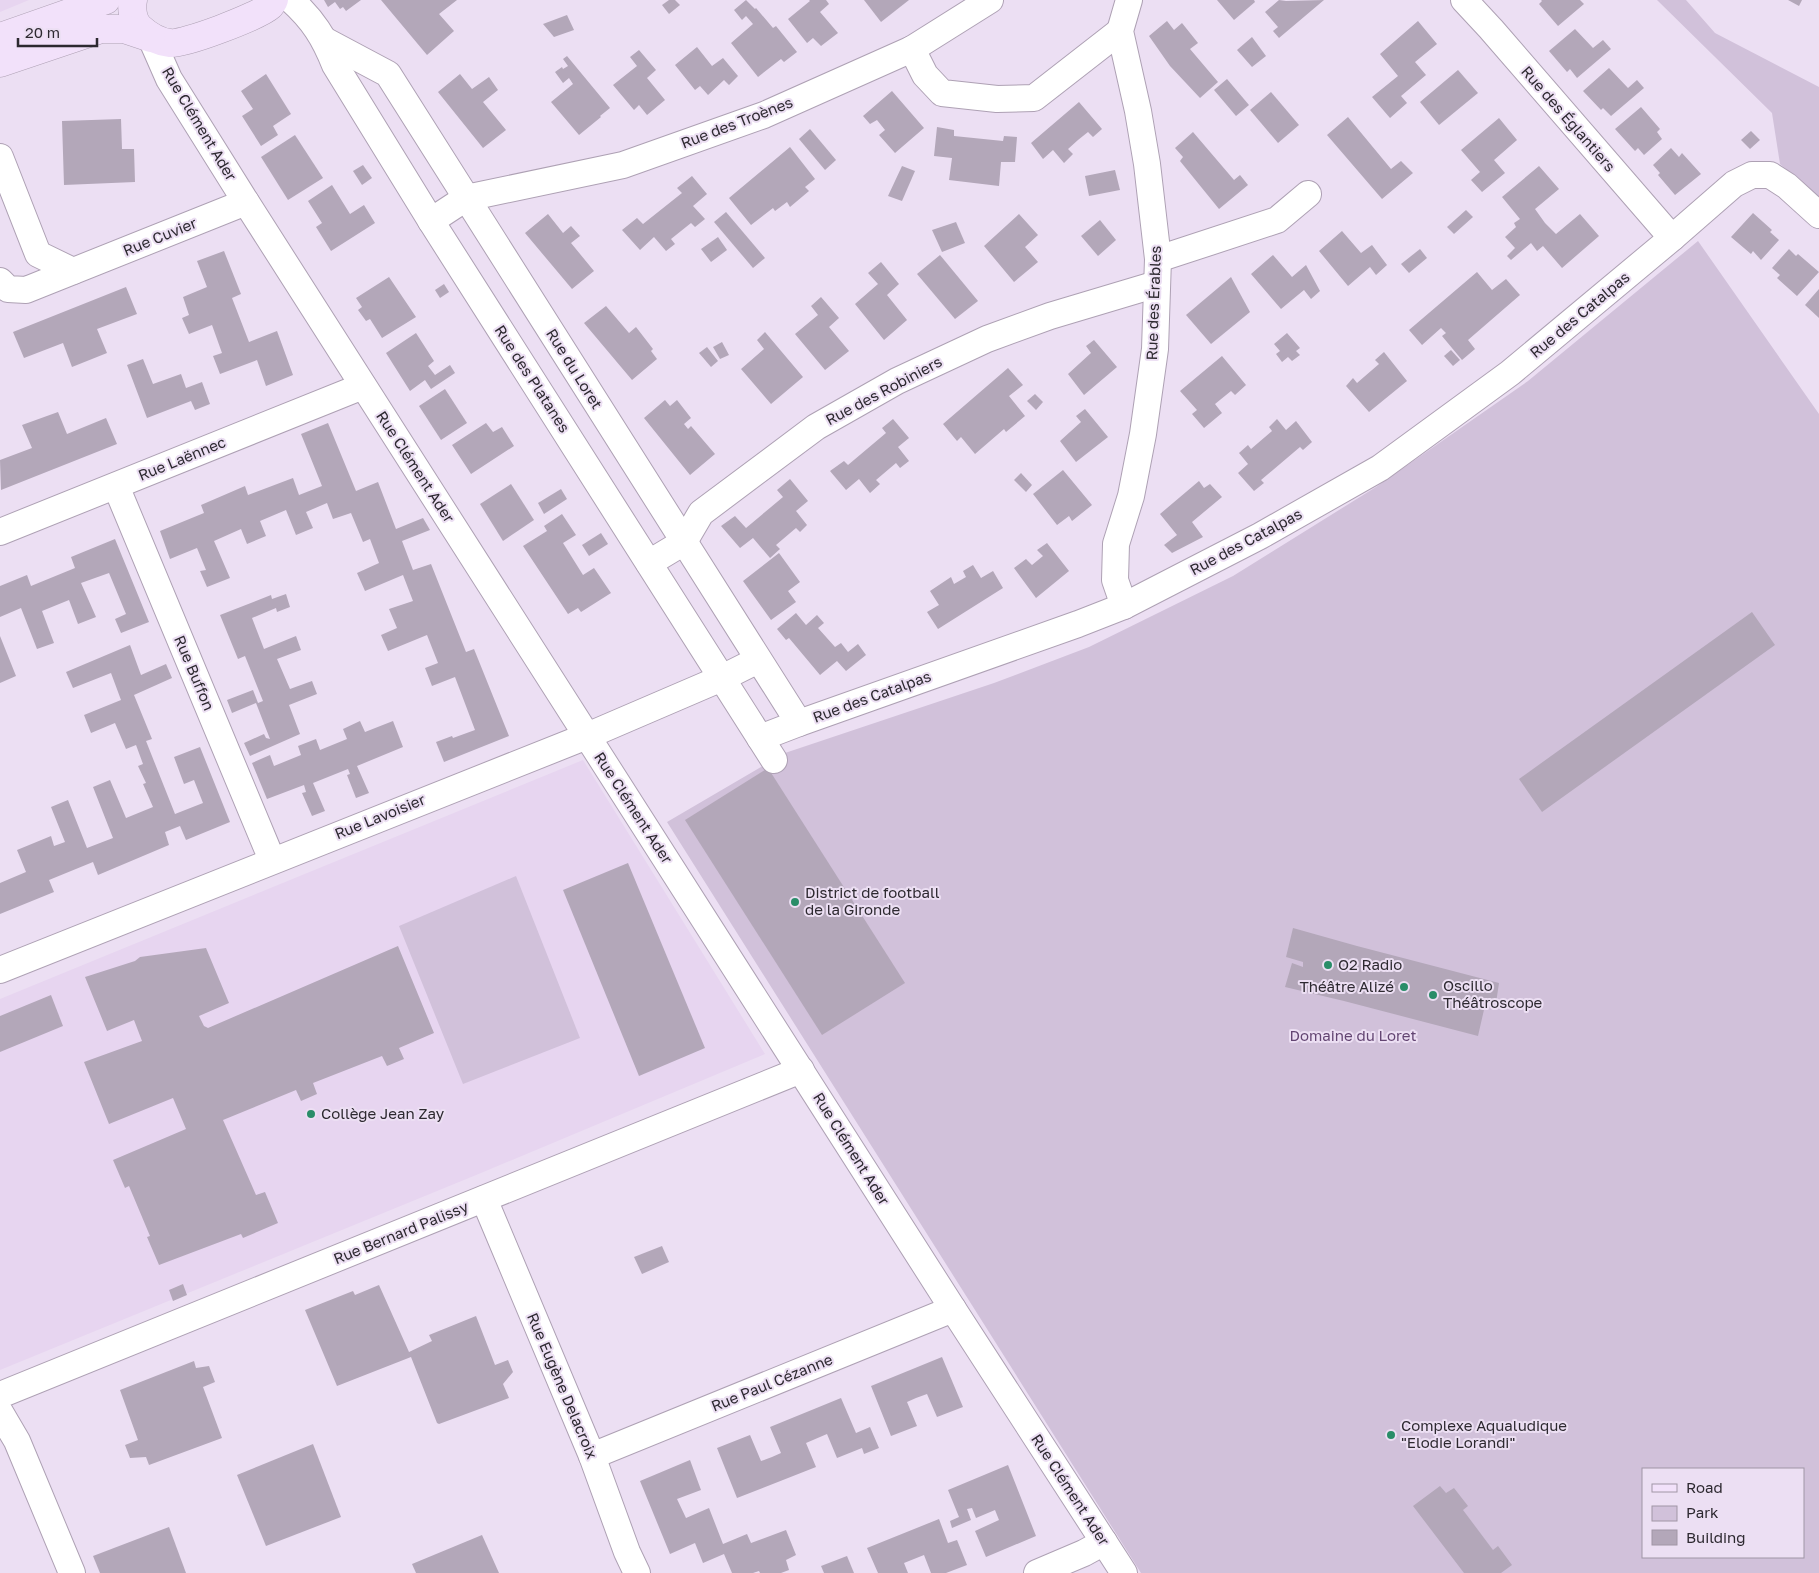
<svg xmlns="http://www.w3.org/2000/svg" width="1819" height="1573" font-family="'Golos Text',sans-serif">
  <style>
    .built { fill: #e7d5f0 }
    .green { fill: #d1c1da; fill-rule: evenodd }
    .building { fill: #b3a7b9 }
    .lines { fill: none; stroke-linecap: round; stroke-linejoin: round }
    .minor-casing { stroke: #aea1b4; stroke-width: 28 }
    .secondary-casing { stroke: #aea1b4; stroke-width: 29 }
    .minor { stroke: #fff; stroke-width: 26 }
    .secondary { stroke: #f2e1fa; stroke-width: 28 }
    .poi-dot { fill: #298d68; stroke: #ecdff3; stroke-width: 2 }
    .labels { text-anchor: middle; stroke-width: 4; stroke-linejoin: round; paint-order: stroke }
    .street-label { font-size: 15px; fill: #2d2930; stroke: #ecdff3 }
    .poi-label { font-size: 15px; fill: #2d2930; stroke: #ecdff3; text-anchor: start }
    .park-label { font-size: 15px; fill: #634572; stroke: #ecdff3 }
  </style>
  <rect width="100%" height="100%" fill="#ecdff3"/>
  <g class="built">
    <path d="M0,0H29L0,12Z"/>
    <path d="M583,760L765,1054L481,1173L0,1370V999Z"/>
  </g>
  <g class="green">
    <path d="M1657,0H1686L1715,33L1819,87V197L1780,164L1772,113Z"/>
    <path d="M1698,241L1819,414V1573H1141L667,822L785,753L994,683L1089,647L1233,576L1376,487L1528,381ZM1643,1469H1803V1557H1643Z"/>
    <path d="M516,876L580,1038L463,1084L399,926Z"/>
  </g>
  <g class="building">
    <path d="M324,0H361L346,11L343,7L340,9L335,2L328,7Z"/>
    <path d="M381,0H457L439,14L454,31L427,55Z"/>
    <path d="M669,0H675L680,5L669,14L662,5Z"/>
    <path d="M746,0L755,9L756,8L773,28L776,26L797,52L784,62L781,59L758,77L731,43L753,24L746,16L742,20L734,10Z"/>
    <path d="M809,0H826L829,4L820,12L838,33L821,46L813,38L807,43L788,19L810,1Z"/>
    <path d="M864,0H909L881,22Z"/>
    <path d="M1217,0H1254L1255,2L1234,20Z"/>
    <path d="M1279,0L1286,1L1324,0L1279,38L1273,31L1278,27L1265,12Z"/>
    <path d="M1541,0H1580L1584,4L1558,26L1539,4L1542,1Z"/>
    <path d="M1788,0H1802L1799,6Z"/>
    <path d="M567,15L574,30L554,37L543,24Z"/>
    <path d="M1167,21L1174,30L1182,23L1198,43L1190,49L1218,82L1200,98L1170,66L1149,36Z"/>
    <path d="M1418,21L1437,44L1415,62L1426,75L1401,96L1407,103L1390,118L1372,97L1398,76L1380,54Z"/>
    <path d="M1575,29L1593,48L1603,40L1611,49L1577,78L1570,69L1567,72L1549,51Z"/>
    <path d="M1252,37L1266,56L1252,67L1237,50Z"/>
    <path d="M697,47L712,66L723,58L738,76L729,85L724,80L708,95L700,86L695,90L675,65Z"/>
    <path d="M639,50L656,70L647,78L665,100L647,115L639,105L634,110L613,85L637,66L630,57Z"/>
    <path d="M567,56L610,108L600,116L601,117L579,135L551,102L573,84L569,78L563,83L555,72L562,67L563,69L568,66L563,59Z"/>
    <path d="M1609,68L1628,88L1637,80L1644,88L1611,116L1603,108L1601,110L1583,91Z"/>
    <path d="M1458,70L1478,93L1439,125L1420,102Z"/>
    <path d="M266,74L291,114L273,126L278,135L261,146L242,116L253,109L241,91Z"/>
    <path d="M460,74L472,89L489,77L498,90L483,102L506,130L483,148L438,92Z"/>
    <path d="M1227,79L1249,105L1236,116L1214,90Z"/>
    <path d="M892,91L924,128L895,153L879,135L885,130L877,120L870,124L863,116Z"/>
    <path d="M1271,92L1299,125L1278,143L1250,110Z"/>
    <path d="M1079,102L1102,129L1093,137L1088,132L1078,140L1068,149L1073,154L1064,163L1053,150L1043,159L1031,143Z"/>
    <path d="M1641,107L1660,129L1657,132L1662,139L1644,155L1638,148L1635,151L1615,129Z"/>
    <path d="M1348,117L1391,169L1401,161L1413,173L1382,199L1327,135Z"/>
    <path d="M1499,118L1517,140L1494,160L1505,173L1482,192L1471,180L1480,172L1461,150Z"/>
    <path d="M121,119L122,149H134L135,182L64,185L62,121Z"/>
    <path d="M937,127L954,130V136L1003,141L1004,136L1017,137L1015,162H1001L999,186L949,180L952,158L934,156Z"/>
    <path d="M810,129L836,160L825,170L799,139Z"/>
    <path d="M1751,131L1760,140L1750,149L1741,140Z"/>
    <path d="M1193,132L1234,180L1240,175L1248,185L1219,209L1180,161L1183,157L1175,148Z"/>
    <path d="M295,135L323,178L288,200L261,157Z"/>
    <path d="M790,147L815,179L805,187L809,191L790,207L787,202L775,211L773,208L751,225L729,198Z"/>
    <path d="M1671,148L1679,157L1682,153L1701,174L1675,195L1658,175L1660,173L1653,165Z"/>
    <path d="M363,165L372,178L362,185L353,171Z"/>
    <path d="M902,166L915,171L902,201L888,196Z"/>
    <path d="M1539,166L1559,189L1535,209L1545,223L1556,234L1580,214L1599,236L1562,268L1543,246L1537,251L1531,243L1511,260L1507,256L1515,248L1505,237L1516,227L1514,223L1520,219L1502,197Z"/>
    <path d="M1115,170L1120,190L1089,196L1085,176Z"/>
    <path d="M692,176L707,194L693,206L705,219L695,227L691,223L671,239L675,244L666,251L654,237L640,250L622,230L637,218L643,224L682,193L677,188Z"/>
    <path d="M332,185L350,214L364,205L375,223L331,251L316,227L322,223L308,201Z"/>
    <path d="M1466,210L1473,217L1454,234L1447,227Z"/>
    <path d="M726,212L765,258L753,268L714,222Z"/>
    <path d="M1753,213L1772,230L1770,232L1779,240L1761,260L1753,251L1751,254L1731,237Z"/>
    <path d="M548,214L563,233L571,226L580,236L571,243L594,271L572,289L525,233Z"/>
    <path d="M1019,214L1038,235L1025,247L1038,262L1014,282L984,246Z"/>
    <path d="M1100,220L1116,240L1098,256L1081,236Z"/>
    <path d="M956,222L965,243L942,252L932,230Z"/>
    <path d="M1342,231L1361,253L1372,245L1387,265L1376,275L1370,267L1348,286L1319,251Z"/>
    <path d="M718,237L727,250L711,262L701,249Z"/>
    <path d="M1420,249L1427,258L1409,273L1401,264Z"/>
    <path d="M1789,249L1796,256L1798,254L1819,272L1797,296L1777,278L1780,275L1772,268Z"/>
    <path d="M224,251L241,294L232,298L249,342L277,331L293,375L266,386L257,360L220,374L213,356L222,353L212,325L189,334L182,318L189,315L183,297L207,287L197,261Z"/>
    <path d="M940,255L978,301L955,319L917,274Z"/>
    <path d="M1273,255L1292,277L1306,265L1320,291L1311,299L1304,290L1281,309L1251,274Z"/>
    <path d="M881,262L899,284L887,295L907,320L884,340L855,304L878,284L868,273Z"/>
    <path d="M1477,272L1492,290L1506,279L1520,295L1468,340L1475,349L1462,360L1442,336L1446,333L1441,328L1422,345L1409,330Z"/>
    <path d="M389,277L416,317L382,338L370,319L366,321L358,310L362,307L356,298Z"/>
    <path d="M1231,277L1250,312L1211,344L1186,315Z"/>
    <path d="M444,284L449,292L440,298L435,290Z"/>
    <path d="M126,287L137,314L97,329L107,353L72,367L63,343L24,358L13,332Z"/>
    <path d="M1819,289V318L1805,305Z"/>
    <path d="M821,297L839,318L829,327L849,351L825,370L795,334L818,315L811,306Z"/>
    <path d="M606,306L629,333L636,327L653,349L651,351L657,359L632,380L584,323Z"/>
    <path d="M765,332L803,377L771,404L741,369L764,349L757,340Z"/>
    <path d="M416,333L434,361L428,366L435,375L450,365L455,373L431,389L425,380L410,391L386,353Z"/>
    <path d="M1287,333L1300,348L1296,351L1300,355L1292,361L1288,357L1282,362L1276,354L1280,351L1274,344Z"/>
    <path d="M1094,340L1117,367L1084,395L1068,374L1091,353L1086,346Z"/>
    <path d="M722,342L729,355L720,359L713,347Z"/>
    <path d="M707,347L718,361L711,367L699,353Z"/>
    <path d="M1451,350L1460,360L1453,366L1444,356Z"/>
    <path d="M1384,352L1407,381L1369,412L1346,386L1353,378L1357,383L1379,364L1375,360Z"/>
    <path d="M1222,356L1246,385L1235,395L1231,391L1215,404L1222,413L1204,428L1192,414L1197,410L1180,391Z"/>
    <path d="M143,359L153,384L181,374L186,388L202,382L210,404L195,410L191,401L147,418L127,365Z"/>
    <path d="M1008,368L1023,385L1009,396L1025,416L1006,432L1004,429L975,454L961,437L957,441L943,424Z"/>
    <path d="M445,389L467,423L441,440L419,406Z"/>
    <path d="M1035,394L1043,402L1036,410L1027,401Z"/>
    <path d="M665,400L670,406L677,400L691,418L684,424L688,429L691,426L715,454L690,475L644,418Z"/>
    <path d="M1085,409L1108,437L1076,462L1060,441L1081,422L1076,416Z"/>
    <path d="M58,412L67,434L106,418L117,444L1,490L0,460L32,448L22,425Z"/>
    <path d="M893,419L909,438L898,447L909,461L900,468L896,463L876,480L880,484L870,493L859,479L846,490L830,471L844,461L848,465L886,433L882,428Z"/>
    <path d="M1277,419L1286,430L1296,421L1312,442L1303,450L1300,447L1261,480L1264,483L1254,491L1238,473L1248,464L1239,453L1248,445L1251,449L1272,431L1269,427Z"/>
    <path d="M328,423L356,491L378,482L396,529L423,518L430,530L402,541L413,570L431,564L466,652L474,649L509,736L444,762L436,742L452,736L453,738L475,730L455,677L432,686L425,668L438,663L427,635L388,651L381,635L397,628L389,609L413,601L403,575L365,591L357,573L379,563L370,539L363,542L351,513L333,519L327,503L306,512L313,528L296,535L286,510L260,521L266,536L247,544L241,529L214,541L230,578L207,587L200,571L206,570L197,548L170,559L160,531L204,513L201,505L245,486L248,495L293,478L299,495L322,486L301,434Z"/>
    <path d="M486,423L493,432L502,427L514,446L471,474L452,445Z"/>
    <path d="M1063,470L1092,505L1072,521L1069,516L1057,525L1033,494Z"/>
    <path d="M1021,473L1032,485L1026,492L1014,480Z"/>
    <path d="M790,479L808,501L796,511L807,525L800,532L796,528L776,545L780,549L770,558L753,538L740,548L721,526L735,516L746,528L783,497L777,490Z"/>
    <path d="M1199,481L1204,488L1210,484L1222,497L1192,522L1203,537L1172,553L1164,545L1177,535L1160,514Z"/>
    <path d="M511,484L534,520L503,541L480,504Z"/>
    <path d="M561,489L567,499L544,514L538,503Z"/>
    <path d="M562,514L576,535L563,543L583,575L594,568L611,593L581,612L578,608L568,614L523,546L547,531L544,526Z"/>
    <path d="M601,533L608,544L589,556L582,545Z"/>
    <path d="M115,539L149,622L121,633L115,619L126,614L109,573L81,583L96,617L78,624L69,600L42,611L54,643L37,649L21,608L0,617V586L27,575L31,586L75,568L71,557Z"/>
    <path d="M1047,543L1069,571L1036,598L1014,568L1026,559L1032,565L1043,556L1037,550Z"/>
    <path d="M779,553L800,582L788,591L796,602L771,620L743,581Z"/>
    <path d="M973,565L981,578L993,571L1003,588L938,629L927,612L939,605L930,591L951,577L954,584L966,577L963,571Z"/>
    <path d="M286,594L290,607L277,612L276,608L252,618L264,649L296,636L301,650L277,659L290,689L312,681L317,694L289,705L300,734L250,756L244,743L264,734L266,738L270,739L256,703L232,713L227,700L253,690L258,703L263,701L245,656L238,659L220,615L271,595L272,599Z"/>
    <path d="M1752,612L1775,645L1542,812L1519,779Z"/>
    <path d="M796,613L806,625L817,615L824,623L818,628L835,647L841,643L848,652L858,644L866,655L846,671L837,661L820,675L789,638L786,640L777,629Z"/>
    <path d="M0,636L16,676L0,683Z"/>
    <path d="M130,645L141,675L166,664L172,678L134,695L152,739L146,741L175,814L203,803L194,780L184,784L174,757L200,747L230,822L186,840L180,826L165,832L169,845L98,875L93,862L49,880L54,892L0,914V883L26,872L17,850L51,836L54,846L65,842L51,807L68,800L87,848L113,838L93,787L110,780L126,818L153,807L143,784L146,783L138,766L143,764L136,745L126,749L115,723L91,733L84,715L121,700L111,673L73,688L66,672Z"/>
    <path d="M360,721L365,732L393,721L403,747L357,766L369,793L356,798L347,775L350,774L348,769L313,783L325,811L312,816L302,793L306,792L304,785L267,799L252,763L270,755L274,766L301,755L298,746L316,739L320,750L347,739L343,729Z"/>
    <path d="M768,768L905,983L822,1035L685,820Z"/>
    <path d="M628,863L705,1048L639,1076L563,890Z"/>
    <path d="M1293,928L1357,946L1499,983L1496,1003L1486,1001L1478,1036L1344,1001L1285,987L1292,963L1303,967V962L1286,957Z"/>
    <path d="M398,946L434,1033L399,1048L404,1059L387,1066L382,1056L313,1083L317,1094L301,1101L296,1090L223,1120L256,1195L265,1192L278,1223L243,1238L241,1234L159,1265L147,1237L150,1236L129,1186L125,1188L113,1160L186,1129L173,1098L109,1124L84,1062L142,1041L134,1020L107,1031L85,977L135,961L140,957L206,948L229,1003L199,1016L204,1026L208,1028Z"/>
    <path d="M51,995L63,1026L0,1052V1016Z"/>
    <path d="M662,1246L669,1262L642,1274L634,1257Z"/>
    <path d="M183,1284L187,1295L173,1301L169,1290Z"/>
    <path d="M379,1285L409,1352L432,1341L429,1335L476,1316L495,1365L508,1360L513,1372L503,1384L509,1398L439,1424L437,1423L411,1357L337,1386L305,1310L353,1291L355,1295Z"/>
    <path d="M942,1357L963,1407L937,1417L927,1394L916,1398L907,1402L917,1426L891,1436L871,1386Z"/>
    <path d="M194,1361L196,1368L209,1366L215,1382L203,1387L222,1438L149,1465L146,1457L130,1458L125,1445L138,1440L120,1390Z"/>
    <path d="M841,1398L856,1433L870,1427L879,1448L864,1454L862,1448L837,1458L827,1434L806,1443L816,1467L737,1498L717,1448L750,1435L761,1461L772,1457L781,1453L770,1427Z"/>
    <path d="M313,1444L341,1517L266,1546L237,1475Z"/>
    <path d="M690,1460L701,1490L677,1499L686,1518L709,1508L723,1544L747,1534L751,1543L786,1530L796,1555L786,1560L789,1570L781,1573H760L759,1571L753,1573H732L724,1554L703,1563L695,1543L670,1554L640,1481Z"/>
    <path d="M1008,1465L1036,1536L986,1557L975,1531L999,1520L995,1510L976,1518L972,1508L967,1509L971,1520L952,1528L950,1521L959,1517L948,1490Z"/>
    <path d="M1440,1486L1446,1493L1454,1488L1468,1506L1463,1510L1493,1550L1498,1546L1512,1565L1501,1573H1464L1413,1506Z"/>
    <path d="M939,1519L948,1543L957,1540L967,1565L946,1573H931L924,1555L904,1563L908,1573H878L867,1548Z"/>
    <path d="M169,1527L186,1573H100L93,1556Z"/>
    <path d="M482,1535L499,1573H416L412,1564Z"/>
    <path d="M847,1556L854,1573H824L821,1566Z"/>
  </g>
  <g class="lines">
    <g class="minor-casing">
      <g id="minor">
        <path d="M291,0C313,20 324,37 335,65L431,221L774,760"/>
        <path d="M1464,0L1491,29L1672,238"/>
        <path d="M151,38L169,79L246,202L953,1309L1124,1573"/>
        <path d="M326,41L388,74L799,723"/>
        <path d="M912,49L925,75L942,93L997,99L1034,98L1120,31"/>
        <path d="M0,157L38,254L73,271"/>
        <path d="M431,221L466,198L623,165L764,115L912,49L990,0"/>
        <path d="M1158,259L1277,220L1308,194"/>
        <path d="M0,281L8,289L26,290L246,202"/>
        <path d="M116,486L272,860"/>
        <path d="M0,532L363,386"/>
        <path d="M649,563L684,542L701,513L816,427L897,381L987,339L1050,316L1157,284"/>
        <path d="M1124,606L1115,580L1116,544L1131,496L1143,434L1155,349L1158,259L1147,164L1138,111L1120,31L1129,0"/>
        <path d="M760,738L799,723L1078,624L1124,606L1260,536L1380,468L1510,373L1672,238L1734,184L1752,175H1770L1787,186L1819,215"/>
        <path d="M0,970L587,736L722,678L758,660"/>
        <path d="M484,1199L592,1456L627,1552L637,1573"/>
        <path d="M0,1395L801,1070"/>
        <path d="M0,1412L17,1441L72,1573"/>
        <path d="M592,1456L953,1309"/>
        <path d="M1037,1573L1084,1553L1104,1542"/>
      </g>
    </g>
    <g class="secondary-casing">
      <g id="secondary">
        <path d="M133,0C131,9 133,22 140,28C149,36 158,42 170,43C183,45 259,16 270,6C270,6 274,1 274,0"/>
        <path d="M0,37L106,0"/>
        <path d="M0,63L101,29H124L151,38"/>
      </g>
    </g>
    <use href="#minor" class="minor"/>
    <use href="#secondary" class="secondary"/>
  </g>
  <g class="poi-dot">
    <circle cx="795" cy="902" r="5"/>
    <circle cx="1328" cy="965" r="5"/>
    <circle cx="1404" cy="987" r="5"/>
    <circle cx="1433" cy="995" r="5"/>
    <circle cx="311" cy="1114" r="5"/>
    <circle cx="1391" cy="1435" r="5"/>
  </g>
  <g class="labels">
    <g class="street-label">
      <text transform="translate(1568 119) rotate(49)" y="5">Rue des Églantiers</text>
      <text transform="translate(737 123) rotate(-21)" y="5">Rue des Troènes</text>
      <text transform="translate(199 124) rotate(59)" y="5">Rue Clément Ader</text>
      <text transform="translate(160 237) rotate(-22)" y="5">Rue Cuvier</text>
      <text transform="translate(1154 303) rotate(-88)" y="5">Rue des Érables</text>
      <text transform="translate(1580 315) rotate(-40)" y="5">Rue des Catalpas</text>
      <text transform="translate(574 369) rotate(58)" y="5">Rue du Loret</text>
      <text transform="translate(532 379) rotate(57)" y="5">Rue des Platanes</text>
      <text transform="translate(884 391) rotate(-28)" y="5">Rue des Robiniers</text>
      <text transform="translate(182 459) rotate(-22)" y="5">Rue Laënnec</text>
      <text transform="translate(415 467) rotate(57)" y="5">Rue Clément Ader</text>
      <text transform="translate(1246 542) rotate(-28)" y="5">Rue des Catalpas</text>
      <text transform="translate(194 673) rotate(67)" y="5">Rue Buffon</text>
      <text transform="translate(872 697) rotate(-20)" y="5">Rue des Catalpas</text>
      <text transform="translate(633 808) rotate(57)" y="5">Rue Clément Ader</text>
      <text transform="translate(380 817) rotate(-22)" y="5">Rue Lavoisier</text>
      <text transform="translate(851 1149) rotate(58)" y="5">Rue Clément Ader</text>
      <text transform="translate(401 1233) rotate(-22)" y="5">Rue Bernard Palissy</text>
      <text transform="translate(772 1383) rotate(-22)" y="5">Rue Paul Cézanne</text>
      <text transform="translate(562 1386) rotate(67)" y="5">Rue Eugène Delacroix</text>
      <text transform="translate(1070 1490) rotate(57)" y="5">Rue Clément Ader</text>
    </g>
    <g class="poi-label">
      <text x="805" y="898">District de football<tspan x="805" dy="17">de la Gironde</tspan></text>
      <text x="1338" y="970">O2 Radio</text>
      <text x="1443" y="991">Oscillo<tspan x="1443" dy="17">Théâtroscope</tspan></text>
      <text x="1394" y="992" text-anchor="end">Théâtre Alizé</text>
      <text x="321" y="1119">Collège Jean Zay</text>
      <text x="1401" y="1431">Complexe Aqualudique<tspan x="1401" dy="17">"Elodie Lorandi"</tspan></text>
    </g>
    <g class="park-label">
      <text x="1353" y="1041">Domaine du Loret</text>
    </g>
  </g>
  <rect x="1642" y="1468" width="162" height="90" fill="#ecdff3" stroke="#a096a5"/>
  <rect x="1652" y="1484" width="25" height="8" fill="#f2e1fa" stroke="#a096a5"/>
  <text x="1686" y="1493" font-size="15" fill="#2d2930">Road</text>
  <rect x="1652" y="1506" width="25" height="15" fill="#d1c1da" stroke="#a096a5"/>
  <text x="1686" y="1518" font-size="15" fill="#2d2930">Park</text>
  <rect x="1652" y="1530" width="25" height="15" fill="#b3a7b9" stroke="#a096a5"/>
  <text x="1686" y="1543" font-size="15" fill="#2d2930">Building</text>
  <path d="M18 38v8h79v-8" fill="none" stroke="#2d2930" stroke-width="2.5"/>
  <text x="25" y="38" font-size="15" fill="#2d2930" stroke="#ecdff3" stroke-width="4" paint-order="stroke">20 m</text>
</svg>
